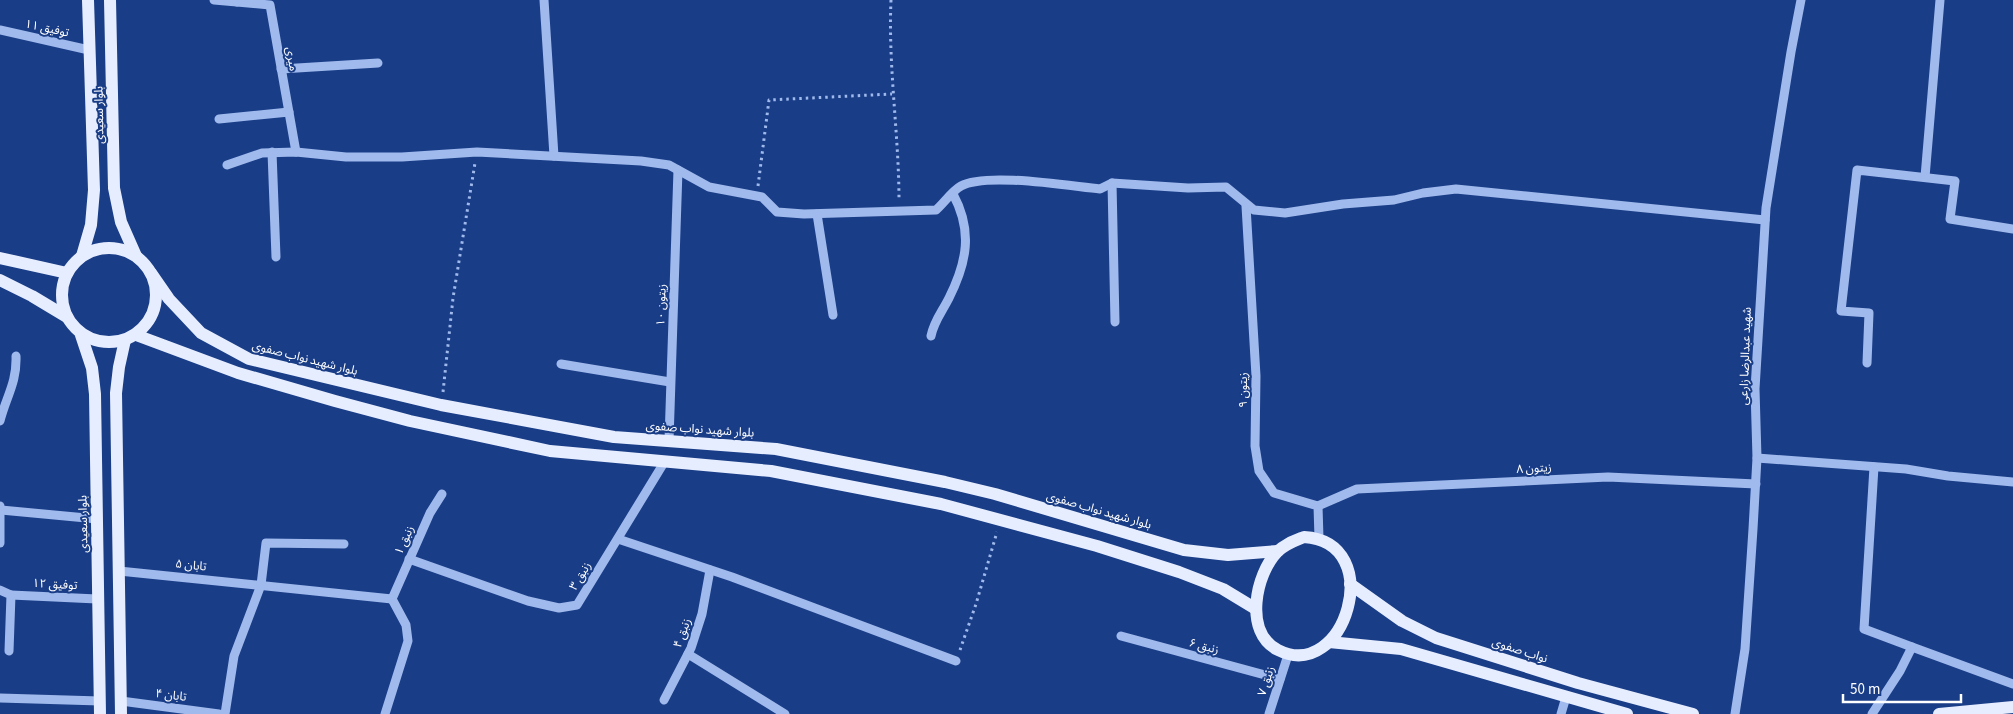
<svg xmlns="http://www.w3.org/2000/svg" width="2013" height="714" font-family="'Source Sans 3','Noto Sans Arabic',sans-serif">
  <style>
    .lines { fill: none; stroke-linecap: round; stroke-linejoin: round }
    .path { stroke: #a0baed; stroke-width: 3; stroke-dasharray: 2.5 4; stroke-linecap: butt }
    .minor { stroke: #a0baed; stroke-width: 9 }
    .major { stroke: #e6edff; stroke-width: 12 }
    .labels { text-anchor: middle; stroke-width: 4; stroke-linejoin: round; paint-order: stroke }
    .street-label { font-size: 12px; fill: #fff; stroke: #193d87 }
  </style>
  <rect width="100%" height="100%" fill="#193d87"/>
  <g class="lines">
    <g class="path">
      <path d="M891,0C888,67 899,134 899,201"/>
      <path d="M758,186L769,100L892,94"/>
      <path d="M443,392L453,298L475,163"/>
      <path d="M960,650L976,604L997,532"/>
    </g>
    <g class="minor">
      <path d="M214,0L237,2"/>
      <path d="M237,0V2L270,5L296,152"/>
      <path d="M544,0L554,156"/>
      <path d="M0,30L89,50"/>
      <path d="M281,69L378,63"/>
      <path d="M219,119L289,112"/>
      <path d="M272,152L276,257"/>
      <path d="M227,165L262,153L296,152L346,157H402L477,152L641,161L669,165L709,187L762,197L777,212L804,214L936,210C944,203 952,191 961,186C986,172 1069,186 1100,189L1112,183L1188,188L1226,187L1254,210L1285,213L1343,204L1394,200L1423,193L1456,189L1765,220"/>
      <path d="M1925,177L1940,0"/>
      <path d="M1112,183L1115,322"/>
      <path d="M1246,206L1256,376L1255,446L1259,471L1274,493L1318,506L1319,538"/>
      <path d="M817,214L833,315"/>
      <path d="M931,336C934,321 942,312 949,298C967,262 973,231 953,194"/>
      <path d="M1867,363L1869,313L1841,311L1857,170L1955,181L1950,219L2013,229"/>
      <path d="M561,364L670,382"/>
      <path d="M0,421C6,397 17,383 16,356"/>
      <path d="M669,440L678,170"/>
      <path d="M1757,458L1906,469L1948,476L2013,482"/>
      <path d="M0,506V543"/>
      <path d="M1318,506L1357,489L1608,477L1756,484"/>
      <path d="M1,510L97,519"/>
      <path d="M618,539L732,577L956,661"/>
      <path d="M409,559L528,601L559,608L577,605L665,461"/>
      <path d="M119,571L392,599"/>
      <path d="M0,590L11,595L9,651"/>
      <path d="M11,595L97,599"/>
      <path d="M392,599L430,513L442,494"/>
      <path d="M1121,636L1280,679"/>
      <path d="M1912,647L2013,684"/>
      <path d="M688,654L785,714"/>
      <path d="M0,698L100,701"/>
      <path d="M664,700L691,648L702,614L710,570"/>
      <path d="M121,701L219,714"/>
      <path d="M225,714L234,656L261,585L266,543L344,544"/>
      <path d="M385,714L408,641L406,625L392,599"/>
      <path d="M1269,714L1288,655"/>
      <path d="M1561,714L1566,697"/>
      <path d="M1735,714L1745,649L1753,529L1757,458L1755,389L1766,208L1791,52L1801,0"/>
      <path d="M1872,714L1900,671L1912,647L1864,629L1874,467"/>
    </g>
    <g class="major">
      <path d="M110,0L114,188L121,222L136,256"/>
      <circle cx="109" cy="295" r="47"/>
      <path d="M82,256L91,225L94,190L88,0"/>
      <path d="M0,258L67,273"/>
      <path d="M151,273L169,299L201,333L249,359L441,405L614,437L776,449L945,482L995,494L1184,550L1228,555L1278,551"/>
      <path d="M0,280L32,296L67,317"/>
      <path d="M81,335L92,368L95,394L100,714"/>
      <path d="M136,335L238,373L335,401L410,421L550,451L771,471L941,504L1097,546L1179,572L1223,589L1256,609"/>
      <path d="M1304,537C1388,542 1345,684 1278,650C1243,632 1256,574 1277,552C1285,544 1294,541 1304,537Z"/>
      <path d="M1350,584L1402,621L1436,638L1578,683L1693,714"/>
      <path d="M1329,642L1401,649L1627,714"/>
      <path d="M121,714L116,393L119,367L125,340"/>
      <path d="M1939,714L2013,707"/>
    </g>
  </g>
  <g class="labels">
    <g class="street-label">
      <text transform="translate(47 28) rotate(12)" y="4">توفیق ۱۱</text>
      <text transform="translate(292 59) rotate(80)" y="4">میری</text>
      <text transform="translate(99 115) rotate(-91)" y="4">بلوار سعیدی</text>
      <text transform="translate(661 305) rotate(-88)" y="4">زیتون ۱۰</text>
      <text transform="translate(1745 356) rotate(-88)" y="4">شهید عبدالرضا زارعی</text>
      <text transform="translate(305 358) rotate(14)" y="4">بلوار شهید نواب صفوی</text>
      <text transform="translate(1243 390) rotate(-90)" y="4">زیتون ۹</text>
      <text transform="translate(700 429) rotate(4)" y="4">بلوار شهید نواب صفوی</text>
      <text transform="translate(1534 468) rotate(-3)" y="4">زیتون ۸</text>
      <text transform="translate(1099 510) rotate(16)" y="4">بلوار شهید نواب صفوی</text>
      <text transform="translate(83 524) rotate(-91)" y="4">بلوار سعیدی</text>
      <text transform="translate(404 540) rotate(-65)" y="4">زنبق ۱</text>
      <text transform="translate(191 565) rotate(6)" y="4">تابان ۵</text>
      <text transform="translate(580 576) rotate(-59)" y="4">زنبق ۳</text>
      <text transform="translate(55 584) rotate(3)" y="4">توفیق ۱۲</text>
      <text transform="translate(682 633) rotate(-70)" y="4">زنبق ۴</text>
      <text transform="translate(1204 646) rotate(15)" y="4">زنبق ۶</text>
      <text transform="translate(1520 650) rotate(18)" y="4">نواب صفوی</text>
      <text transform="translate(1266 681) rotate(-72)" y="4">زنبق ۷</text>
      <text transform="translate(171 695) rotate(7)" y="4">تابان ۴</text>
    </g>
  </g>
  <path d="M1843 694v8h118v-8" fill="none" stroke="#ffffff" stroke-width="2.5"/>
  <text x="1850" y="694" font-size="15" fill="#ffffff" stroke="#193d87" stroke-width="4" paint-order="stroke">50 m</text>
</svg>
